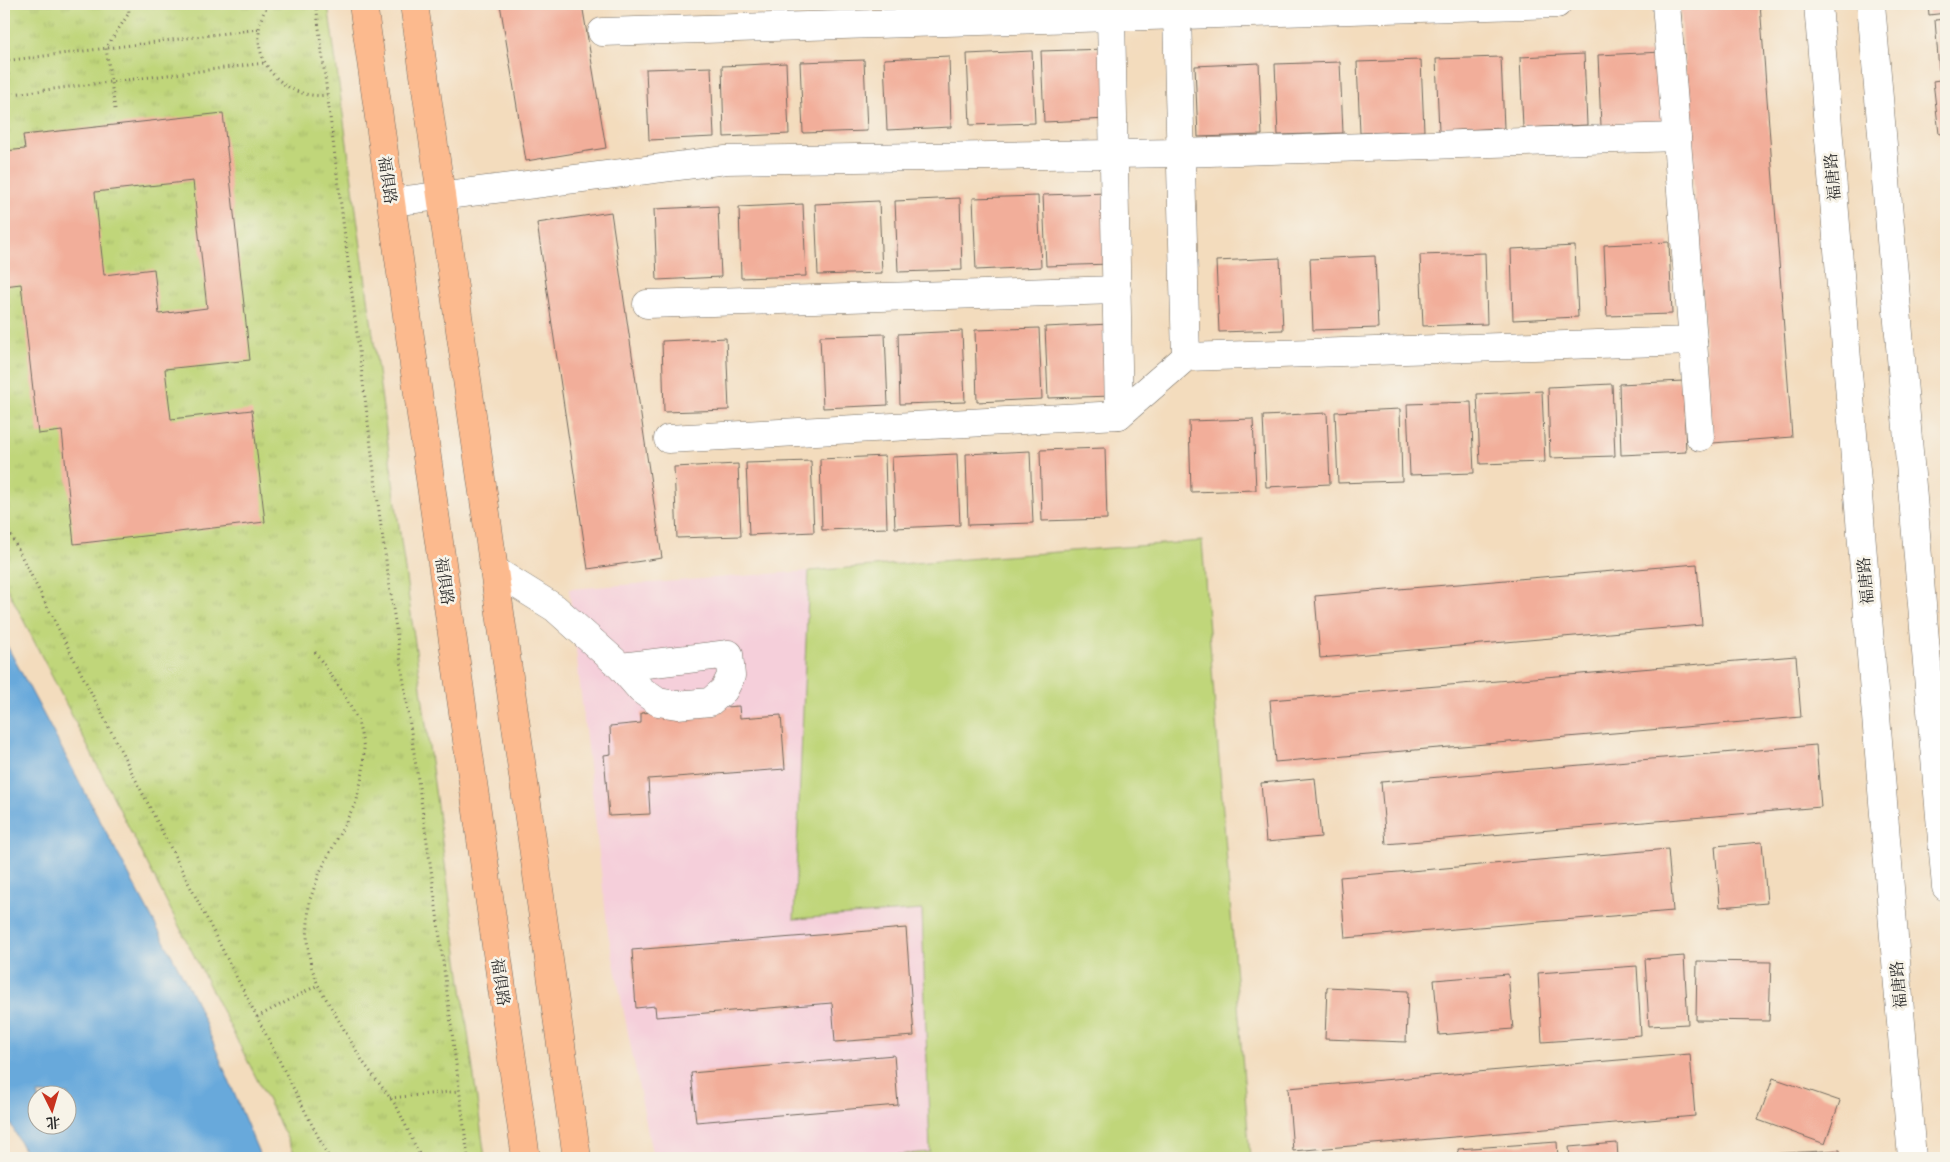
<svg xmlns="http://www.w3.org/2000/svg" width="1950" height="1162" font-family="'IM FELL Double Pica','Noto Serif SC',serif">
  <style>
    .built { fill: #f5cfda }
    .grass { fill: #c0d67a; stroke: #768052 }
    .park { fill: url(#park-tufts); stroke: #768052 }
    .water { fill: #67a9db; stroke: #496a83; fill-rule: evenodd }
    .building { fill: #f2ae9a; fill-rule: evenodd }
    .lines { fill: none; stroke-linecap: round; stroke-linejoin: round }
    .minor-casing { stroke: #71695e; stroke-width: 29 }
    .major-casing { stroke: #71695e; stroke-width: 29 }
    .path { stroke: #71695e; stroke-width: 3; stroke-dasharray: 1 4; stroke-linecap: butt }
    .minor { stroke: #fff; stroke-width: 28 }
    .major { stroke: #fcba8e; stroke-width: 28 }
    .labels { text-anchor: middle; stroke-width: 5; stroke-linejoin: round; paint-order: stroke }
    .street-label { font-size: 16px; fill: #2b2b2b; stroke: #f7f3e8 }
  </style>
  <defs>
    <pattern id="park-tufts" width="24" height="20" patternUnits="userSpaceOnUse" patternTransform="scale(1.25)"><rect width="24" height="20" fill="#c0d67a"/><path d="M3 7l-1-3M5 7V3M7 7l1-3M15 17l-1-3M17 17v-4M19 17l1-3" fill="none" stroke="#a5b86a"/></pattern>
  </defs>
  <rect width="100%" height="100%" fill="#f7f3e8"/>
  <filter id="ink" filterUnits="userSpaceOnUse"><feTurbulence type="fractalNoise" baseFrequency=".02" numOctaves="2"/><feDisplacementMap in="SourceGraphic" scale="10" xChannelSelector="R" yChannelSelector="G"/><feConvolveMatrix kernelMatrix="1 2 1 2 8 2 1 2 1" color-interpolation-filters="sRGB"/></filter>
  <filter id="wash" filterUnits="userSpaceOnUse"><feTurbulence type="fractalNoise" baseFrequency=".0096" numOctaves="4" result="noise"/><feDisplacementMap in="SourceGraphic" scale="20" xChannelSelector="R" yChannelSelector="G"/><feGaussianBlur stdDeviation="1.12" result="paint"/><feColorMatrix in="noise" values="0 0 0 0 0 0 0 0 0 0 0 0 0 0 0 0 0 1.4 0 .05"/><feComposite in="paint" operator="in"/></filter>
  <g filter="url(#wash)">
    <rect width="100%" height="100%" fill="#f3dcbd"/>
    <path class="built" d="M809,571L794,919L922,909L930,1152L867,1158H653L608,933L569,589Z"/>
    <path class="grass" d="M1202,541L1250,1158H864L930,1152L922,910L794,919L809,571Z"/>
    <path class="park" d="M4,4H328L485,1158H297L4,582Z"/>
    <path class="water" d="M4,640L195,999L261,1158H28L4,1111ZM38,1094H68V1124H38Z"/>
    <g id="blocks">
      <g class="building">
        <path d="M500,4H582L606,148L526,161Z"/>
        <path d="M614,4H656V5L614,7Z"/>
        <path d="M1680,4H1760L1792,437L1713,443Z"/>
        <path d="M1928,4H1946V13L1929,15Z"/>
        <path d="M1946,19V70H1939L1935,20Z"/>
        <path d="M1106,49L1109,119L1044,122L1041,51Z"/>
        <path d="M1032,51L1035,123L970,125L967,54Z"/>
        <path d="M1663,52L1666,124L1601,126L1598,55Z"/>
        <path d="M1584,54L1587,125L1523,128L1520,57Z"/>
        <path d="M949,56L951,127L887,130L884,59Z"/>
        <path d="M1501,57L1504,128L1439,131L1436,59Z"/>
        <path d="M864,60L867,131L803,133L800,62Z"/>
        <path d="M1421,60L1424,131L1360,133L1357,62Z"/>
        <path d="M1340,62L1343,133L1278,135L1275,64Z"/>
        <path d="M786,63L789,134L724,137L722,66Z"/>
        <path d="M1259,63L1262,135L1198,137L1195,66Z"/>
        <path d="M711,67L714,137L649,140L646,69Z"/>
        <path d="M1946,79V133L1939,134L1933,81Z"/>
        <path d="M223,113L250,360L165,369L171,419L252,410L265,522L74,544L62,431L38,434L21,284L4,286V151L25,149L23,135ZM193,181L207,308L159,314L154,269L104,275L95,192Z"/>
        <path d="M1108,193L1111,264L1046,266L1043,195Z"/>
        <path d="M1038,196L1041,267L976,270L973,198Z"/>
        <path d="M960,198L962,270L898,272L895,201Z"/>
        <path d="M879,201L882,273L818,275L815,204Z"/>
        <path d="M803,204L806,276L741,278L739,207Z"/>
        <path d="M718,206L721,277L657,280L654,209Z"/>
        <path d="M611,212L662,558L588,569L537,223Z"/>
        <path d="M1669,242L1672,314L1607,316L1604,245Z"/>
        <path d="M1575,246L1578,317L1513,320L1511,249Z"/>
        <path d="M1485,253L1487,324L1423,326L1420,255Z"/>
        <path d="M1375,256L1378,328L1313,330L1310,259Z"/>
        <path d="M1280,258L1283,330L1219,332L1216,261Z"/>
        <path d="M1110,324L1113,396L1048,398L1045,327Z"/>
        <path d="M1039,328L1042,399L977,402L975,330Z"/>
        <path d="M962,331L965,402L900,404L898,334Z"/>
        <path d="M885,334L888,405L823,408L820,336Z"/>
        <path d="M726,338L729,410L664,412L662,341Z"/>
        <path d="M1683,381L1686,452L1621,455L1619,384Z"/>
        <path d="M1612,384L1615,456L1550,458L1548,387Z"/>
        <path d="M1542,391L1545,462L1480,464L1477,394Z"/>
        <path d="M1471,402L1474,473L1410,475L1407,404Z"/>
        <path d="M1400,409L1402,481L1338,483L1335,412Z"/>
        <path d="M1327,413L1330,484L1266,487L1263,416Z"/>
        <path d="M1253,419L1256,490L1191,492L1189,421Z"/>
        <path d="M1105,448L1107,519L1042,521L1040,450Z"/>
        <path d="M1030,451L1033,523L968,525L966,454Z"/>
        <path d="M957,454L960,525L895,528L892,457Z"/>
        <path d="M885,456L887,528L822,530L820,459Z"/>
        <path d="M811,461L814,532L749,535L746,463Z"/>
        <path d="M738,464L741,536L677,538L674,467Z"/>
        <path d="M1697,564L1702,625L1320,658L1315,596Z"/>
        <path d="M1796,656L1801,717L1275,762L1270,700Z"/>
        <path d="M739,706L740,718L781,715L785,769L648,779L650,814L609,816L604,755L611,754L610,726L641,723V713Z"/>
        <path d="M1816,745L1821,807L1386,844L1381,782Z"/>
        <path d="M1315,778L1321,837L1266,842L1261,783Z"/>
        <path d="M1762,842L1767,903L1720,907L1715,846Z"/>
        <path d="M1668,849L1673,911L1345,938L1340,877Z"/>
        <path d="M906,928L914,1036L835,1042L832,1003L656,1017L655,1006L636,1008L632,950Z"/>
        <path d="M1684,956L1688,1024L1649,1026L1645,959Z"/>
        <path d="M1697,961L1771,962L1769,1021L1696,1020Z"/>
        <path d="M1637,966L1641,1035L1542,1042L1538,973Z"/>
        <path d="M1508,974L1513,1029L1439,1035L1434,980Z"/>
        <path d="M1327,987L1408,991L1406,1042L1325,1039Z"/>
        <path d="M1690,1054L1695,1116L1293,1151L1288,1088Z"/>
        <path d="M894,1055L898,1105L696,1122L691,1073Z"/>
        <path d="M1773,1078L1840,1101L1825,1144L1758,1120Z"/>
        <path d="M1557,1142L1558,1158H1459L1458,1149Z"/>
        <path d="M1617,1143L1618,1158H1570L1569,1147Z"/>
        <path d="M1840,1150L1841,1158H1732V1156Z"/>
      </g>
    </g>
  </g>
  <g filter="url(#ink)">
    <use href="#blocks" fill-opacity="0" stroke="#71695e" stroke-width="1"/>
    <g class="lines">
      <g class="minor-casing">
        <g id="minor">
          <path d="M1818,4L1912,1158"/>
          <path d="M1871,4L1946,887"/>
          <path d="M1177,15L1186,357"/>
          <path d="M1111,17L1119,415"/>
          <path d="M602,32L1557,4"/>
          <path d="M391,202L726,160L1180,153L1677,137"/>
          <path d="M647,304L1117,290"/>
          <path d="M1693,341L1700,437"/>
          <path d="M668,439L1119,415L1186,357L1693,341L1666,4"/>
          <path d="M494,570L555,608L621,667L641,690L658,702L677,705L710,702L724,690L731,676L729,654L621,667"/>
        </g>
      </g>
      <g class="major-casing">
        <g id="major">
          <path d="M363,4L526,1158"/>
          <path d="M414,4L577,1158"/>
        </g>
      </g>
      <g class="path">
        <path d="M268,4C263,13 259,22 259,33C256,70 291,100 327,95"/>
        <path d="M316,4L380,519L433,883L468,1158"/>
        <path d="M4,61L259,29"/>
        <path d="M4,65C10,76 11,85 4,95"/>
        <path d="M4,95L265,63"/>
        <path d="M115,109L106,48L129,13L128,4"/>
        <path d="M4,522L329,1158"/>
        <path d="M315,652L342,691L358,721L364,748L363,772L357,800L320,872L309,902L307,941L311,966L318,985L363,1062L397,1107L421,1158"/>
        <path d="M257,1017L318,985"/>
        <path d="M390,1098L459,1091"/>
      </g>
      <use href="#minor" class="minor"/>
      <use href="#major" class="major"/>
    </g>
  </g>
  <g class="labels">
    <g class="street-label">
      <text transform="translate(1832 177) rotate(-95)" y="6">福唐路</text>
      <text transform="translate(388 180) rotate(82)" y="6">福俱路</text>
      <text transform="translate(445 581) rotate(82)" y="6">福俱路</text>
      <text transform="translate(1865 581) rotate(-95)" y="6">福唐路</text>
      <text transform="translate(501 982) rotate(82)" y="6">福俱路</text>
      <text transform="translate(1898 985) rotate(-95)" y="6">福唐路</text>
    </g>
  </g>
  <rect width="1950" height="1162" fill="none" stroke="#f7f3e8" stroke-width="20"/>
  <g transform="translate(52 1110) rotate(175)"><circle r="24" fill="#f7f3e8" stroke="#a5a39c"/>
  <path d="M0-4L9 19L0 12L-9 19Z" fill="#c8321e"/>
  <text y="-8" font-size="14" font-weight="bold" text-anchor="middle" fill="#2b2b2b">北</text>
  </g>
</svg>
